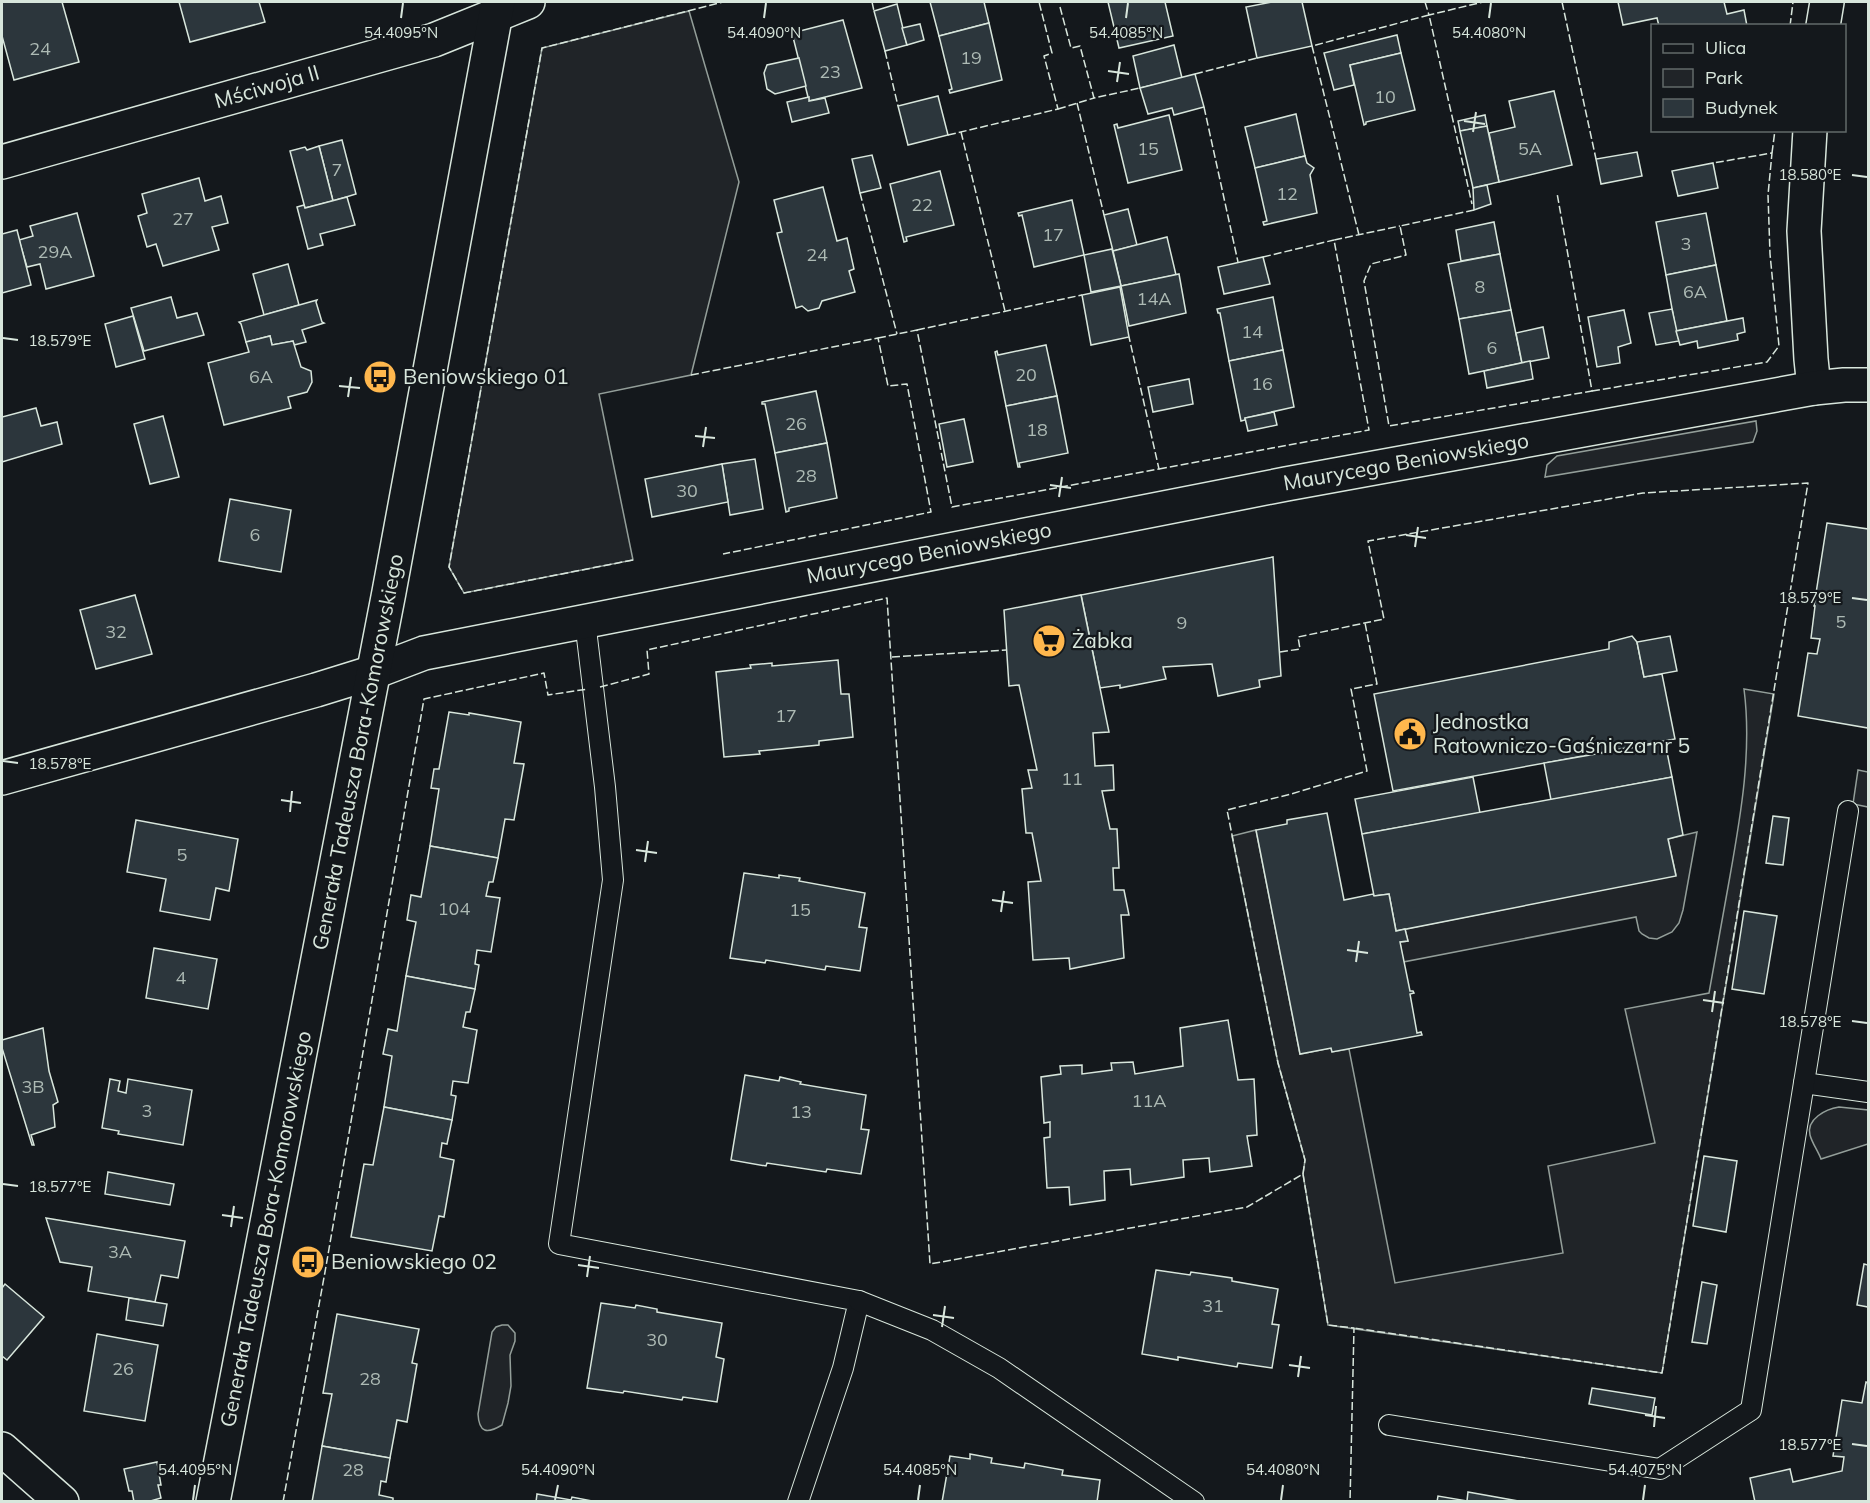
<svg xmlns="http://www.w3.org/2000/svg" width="1870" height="1503" font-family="Mulish,sans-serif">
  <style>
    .green { fill: #202428; stroke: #939e99; stroke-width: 1.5 }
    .building { fill: #2c363c; stroke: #d8e6dc; stroke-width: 1.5 }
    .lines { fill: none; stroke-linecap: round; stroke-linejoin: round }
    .lane-casing { stroke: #d8e6dc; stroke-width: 22 }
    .street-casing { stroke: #d8e6dc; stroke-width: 36 }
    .secondary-casing { stroke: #d8e6dc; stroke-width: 36 }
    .lane { stroke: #14181c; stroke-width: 20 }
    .street { stroke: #14181c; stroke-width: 33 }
    .secondary { stroke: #14181c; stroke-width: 33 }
    .fence { stroke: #d8e6dc; stroke-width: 1.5; stroke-dasharray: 8 3; stroke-linecap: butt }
    .ticks { fill: none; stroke: #d8e6dc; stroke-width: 2 }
    .labels { text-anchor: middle; stroke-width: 4.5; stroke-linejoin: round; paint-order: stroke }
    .number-label { font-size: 18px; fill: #adbab4 }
    .street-label { font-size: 21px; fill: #d8e6dc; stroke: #14181c }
    .poi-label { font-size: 21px; fill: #d8e6dc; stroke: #14181c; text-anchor: start }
    .ticks-label { font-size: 15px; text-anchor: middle; fill: #d8e6dc; stroke: #14181c; stroke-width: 4.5; stroke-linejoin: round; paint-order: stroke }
  </style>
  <rect width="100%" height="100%" fill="#14181c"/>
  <g class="green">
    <path d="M689,11L739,182L691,375L599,394L633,560L464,593L449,567L542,48Z"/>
    <path d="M1756,421L1757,431L1753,442L1545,477L1547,465L1557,456Z"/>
    <path d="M1744,689L1774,694L1662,1373L1328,1325L1303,1174L1305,1160L1278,1063L1232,836L1256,830L1300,1054L1331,1048L1332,1052L1349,1049L1395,1283L1563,1253L1548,1166L1655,1143L1625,1009L1709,993C1716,954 1723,915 1730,876C1741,814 1752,751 1744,689Z"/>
    <path d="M1858,770L1868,772V807L1853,804Z"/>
    <path d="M1697,832L1683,910L1679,923L1672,932L1657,939L1649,938L1642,934L1639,931L1636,917L1403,962L1400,942L1408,941L1405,929L1676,875L1668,839Z"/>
    <path d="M1839,1107L1868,1110V1144L1821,1159C1818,1151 1812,1143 1810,1135C1806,1119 1826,1109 1839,1107Z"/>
    <path d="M502,1325H508L515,1333V1341L510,1355L511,1386L508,1403L502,1425C487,1434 479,1433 478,1414L492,1332L496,1327Z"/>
  </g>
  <g class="building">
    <path d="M2,2H62L79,62L14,80L2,36Z"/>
    <path d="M179,2H259L265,22L190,42Z"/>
    <path d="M930,2H984L989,23L939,36Z"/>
    <path d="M1108,2H1165L1173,36L1119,48Z"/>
    <path d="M1272,2H1302L1312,46L1257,58L1246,7Z"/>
    <path d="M1618,2H1724L1727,14L1744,10L1747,26H1659L1657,18L1623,25Z"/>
    <path d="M897,4L907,45L885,51L874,11Z"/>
    <path d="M843,20L862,88L809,101L792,33Z"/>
    <path d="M989,23L1002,80L950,93L949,90L952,89L939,36Z"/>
    <path d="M920,24L924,40L907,45L902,28Z"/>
    <path d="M1397,35L1401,53L1350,65L1354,85L1334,90L1324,53Z"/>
    <path d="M1174,45L1182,78L1140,88L1133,56Z"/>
    <path d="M1401,53L1415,110L1366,122V124L1364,125L1350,65Z"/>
    <path d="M799,58L806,86L775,94L767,89L764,73L767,65Z"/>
    <path d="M1195,74L1204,107L1174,115L1172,108L1148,114L1140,88Z"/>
    <path d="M1554,91L1572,165L1499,182L1489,133L1515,127L1509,101Z"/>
    <path d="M938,96L948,135L908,145L898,106Z"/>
    <path d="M809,97V101L825,98L829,113L792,122L787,102Z"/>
    <path d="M1296,114L1305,156L1255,168L1245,127Z"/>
    <path d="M1169,115L1182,170L1128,183L1114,125L1117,124L1118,128Z"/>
    <path d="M1485,115L1487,126L1460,131L1458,121Z"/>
    <path d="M1487,126L1499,182L1473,188L1460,131Z"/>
    <path d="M342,140L356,194L333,201L319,146Z"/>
    <path d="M319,146L333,201L305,208L290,151L305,147L307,150Z"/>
    <path d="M1637,152L1642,176L1601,184L1596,159Z"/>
    <path d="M872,155L881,188L860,193L852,159Z"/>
    <path d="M1305,156L1307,163L1314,168L1310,175L1317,213L1264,225L1263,222L1267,221L1255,168Z"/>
    <path d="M1713,163L1718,188L1678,196L1672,171Z"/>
    <path d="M940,171L954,225L906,237L907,241L904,242L890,184Z"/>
    <path d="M199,178L205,201L221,196L228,223L212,227L219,250L163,266L156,244L147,247L138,216L147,213L142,194Z"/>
    <path d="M1487,185L1491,204L1474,210L1473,188Z"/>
    <path d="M823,187L837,241L847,238L854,269L849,271L855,292L822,301L819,308L808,311L802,306L796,308L777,233L782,232L774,200Z"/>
    <path d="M347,197L355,225L320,234L323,245L308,249L297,207L304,205L305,208Z"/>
    <path d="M1072,200L1084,255L1034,267L1022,215L1019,216L1018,213Z"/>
    <path d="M1128,209L1137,245L1113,251L1104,215Z"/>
    <path d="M77,213L94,276L46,289L40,264L27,267L19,240L33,236L30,226Z"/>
    <path d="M1706,213L1716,265L1666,275L1656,222Z"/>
    <path d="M1494,222L1500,254L1461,261L1456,230Z"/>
    <path d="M17,230L31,285L2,293V234Z"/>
    <path d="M1167,237L1176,275L1121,286L1113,251Z"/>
    <path d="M1112,249L1121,286L1091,292L1084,255Z"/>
    <path d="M1500,254L1511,310L1459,319L1448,264Z"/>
    <path d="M1263,257L1270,284L1224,294L1218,267Z"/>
    <path d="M288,264L299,305L264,315L253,274Z"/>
    <path d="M1716,265L1727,321L1676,331L1666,275Z"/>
    <path d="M1179,274L1186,313L1129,326L1121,286Z"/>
    <path d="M1120,287L1129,337L1091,345L1082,295Z"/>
    <path d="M171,297L177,318L197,313L204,335L144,351L131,308Z"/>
    <path d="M1273,297L1283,350L1229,361L1220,313H1218L1217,309Z"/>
    <path d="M317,300L316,302L322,322L324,323L302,330L306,342L294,345L293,341L272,345L270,336L246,342L241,324L239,322Z"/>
    <path d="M1672,309L1679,341L1656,345L1649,313Z"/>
    <path d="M1511,310L1522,363L1469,374L1459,319Z"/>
    <path d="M1624,310L1631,343L1618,347L1620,363L1597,367L1588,317Z"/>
    <path d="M133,316L145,359L116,367L105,324Z"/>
    <path d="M1743,318L1745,332L1737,334L1738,340L1698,348L1697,341L1680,345L1676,331Z"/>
    <path d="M1543,327L1549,358L1522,363L1516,333Z"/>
    <path d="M270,336L272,345L293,341L301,367L311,371L312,382L307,392L288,397L291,408L224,425L208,363L249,352L246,342Z"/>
    <path d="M1046,345L1057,396L1006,406L995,352L997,351L998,355Z"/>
    <path d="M1283,350L1294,407L1245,418V420L1241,421L1229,361Z"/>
    <path d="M1530,361L1533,379L1487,388L1484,371Z"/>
    <path d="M1189,379L1193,404L1153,412L1148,387Z"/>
    <path d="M816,391L827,443L775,453L765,404H762V402Z"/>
    <path d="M1057,396L1068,453L1019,463L1020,467H1018L1006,406Z"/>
    <path d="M36,408L41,426L57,422L62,444L2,462V417Z"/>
    <path d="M1274,412L1277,425L1248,431L1245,418Z"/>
    <path d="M163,416L179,477L150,484L134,424Z"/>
    <path d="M964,419L973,462L947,467L939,424Z"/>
    <path d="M827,443L837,498L789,508V511L786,512L775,453Z"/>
    <path d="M755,459L763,509L730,515L722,464Z"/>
    <path d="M722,464L728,502L652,517L645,479Z"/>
    <path d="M230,499L291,510L281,572L219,561Z"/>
    <path d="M1827,523L1868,529V728L1798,716L1808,653L1817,654L1820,639L1811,638L1815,606H1814Z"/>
    <path d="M1273,557L1281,676L1259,680L1260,687L1218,696L1212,664L1163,667L1166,679L1120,688V685L1100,688L1081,595Z"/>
    <path d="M135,595L152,654L96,669L80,610Z"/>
    <path d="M1081,595L1109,732L1093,733L1095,766L1113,765L1114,790L1102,791L1110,829H1117L1119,868H1113L1114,890H1124L1129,915H1121L1124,958L1070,969L1069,958L1033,960L1028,882L1041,881L1032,833H1026L1022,789L1032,788L1028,770H1037L1019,685L1009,686L1004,610Z"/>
    <path d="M1632,636L1637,642L1644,677L1662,674L1675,739L1393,791L1374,694L1609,649V642Z"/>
    <path d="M1670,636L1677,671L1644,677L1637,642Z"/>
    <path d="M838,660L841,694H849L853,737L819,741V745L759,751L760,754L724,757L716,672L751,668L750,665L772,663V666Z"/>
    <path d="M449,712L469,715V713L521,722L514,763L524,764L514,820L505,819L498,858L430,846L439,789L431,788L434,769H439Z"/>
    <path d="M1665,742L1672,777L1551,800L1544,763Z"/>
    <path d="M1473,777L1480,813L1362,834L1355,799Z"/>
    <path d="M1672,777L1683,835L1668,839L1676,876L1396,931L1389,894L1374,896L1362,834Z"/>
    <path d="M1327,813L1344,900L1373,894L1374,896L1389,894L1396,931L1405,929L1408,941L1400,942L1410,991H1413L1414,993L1410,994L1417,1033L1421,1032L1422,1035L1332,1052L1331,1048L1300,1054L1256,830L1287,824V820Z"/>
    <path d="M1773,816L1789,818L1783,865L1766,863Z"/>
    <path d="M136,820L238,839L229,891L216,888L210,920L160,911L166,879L127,872Z"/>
    <path d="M430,846L498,858L493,882H489L486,896L500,898L491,952L477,950L475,964L479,965L475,989L406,976L416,922L407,920L411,895L421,897Z"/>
    <path d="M744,873L779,878V875L800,878L799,881L865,893L859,927L867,928L860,971L826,966L825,970L766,960L765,963L730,958Z"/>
    <path d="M1744,911L1777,916L1764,994L1732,989Z"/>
    <path d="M154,948L217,959L208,1009L146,998Z"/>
    <path d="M406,976L475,989L470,1012H466L463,1027L477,1030L468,1083L453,1081L451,1095L456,1096L452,1120L384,1107L392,1056L383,1054L388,1029L397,1031Z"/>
    <path d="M1228,1020L1238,1080L1254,1079L1257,1135L1247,1136L1252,1166L1210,1172L1209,1158L1183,1160L1184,1177L1131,1185L1130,1169L1104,1171L1105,1200L1070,1205L1069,1187L1047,1188L1044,1138L1050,1137V1122L1044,1123L1041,1077L1061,1074L1060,1066L1082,1065V1074L1112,1070L1111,1063L1133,1062L1135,1074L1183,1066L1180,1028Z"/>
    <path d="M43,1028L49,1071L58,1102L53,1105L55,1127L31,1135L34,1145H32L2,1048V1040Z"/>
    <path d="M745,1075L779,1081L780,1077L801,1082L800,1084L866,1095L861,1129L869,1130L861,1174L827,1169L826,1172L767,1163L766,1166L731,1160Z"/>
    <path d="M110,1079L120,1081L118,1091L126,1093L128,1079L192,1090L183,1145L118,1134L119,1131L102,1128Z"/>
    <path d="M384,1107L452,1120L447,1144L442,1143L440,1157L454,1160L444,1217L439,1216L432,1251L351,1237L364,1164L373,1165Z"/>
    <path d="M1704,1156L1737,1161L1726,1232L1693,1226Z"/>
    <path d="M108,1172L174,1184L170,1205L105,1194Z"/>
    <path d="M46,1218L185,1241L178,1278L161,1275L155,1302L88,1291L92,1267L60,1262Z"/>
    <path d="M1864,1264L1868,1265V1307L1857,1305Z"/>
    <path d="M1156,1270L1190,1275L1191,1272L1232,1278V1281L1278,1289L1272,1324L1279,1325L1272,1368L1238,1363L1237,1367L1178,1357V1360L1142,1354Z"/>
    <path d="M1702,1282L1717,1285L1707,1344L1692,1342Z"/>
    <path d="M5,1284L44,1317L7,1360L2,1356V1288Z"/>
    <path d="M129,1298L167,1304L163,1326L126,1320Z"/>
    <path d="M601,1303L635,1308L636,1305L657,1309V1312L722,1323L716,1357L724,1359L717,1402L683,1397L682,1400L624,1391L623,1393L587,1388Z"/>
    <path d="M337,1314L419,1329L412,1363L417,1364L407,1422L397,1420L390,1458L322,1446L332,1394L323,1393Z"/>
    <path d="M97,1334L158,1345L145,1421L84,1411Z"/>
    <path d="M1866,1382L1868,1383V1502H1755L1750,1478L1790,1469L1793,1482L1842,1471L1844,1457L1833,1456L1842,1400L1862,1403Z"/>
    <path d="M1592,1388L1655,1398L1652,1415L1589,1404Z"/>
    <path d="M322,1446L390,1458L386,1482L381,1481L379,1495L393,1498V1502H312Z"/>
    <path d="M970,1454L992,1458L991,1463L1024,1468L1025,1463L1063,1470L1062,1475L1100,1480L1097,1502H942L950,1456L970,1459Z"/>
    <path d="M157,1462L161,1485H158L161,1498L147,1502H134L132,1491H129L124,1469Z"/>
    <path d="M1468,1492L1524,1502H1437L1438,1496L1467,1501Z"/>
    <path d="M537,1494L571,1500L572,1497L592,1501L536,1502Z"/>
  </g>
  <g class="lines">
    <g class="lane-casing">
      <g id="lane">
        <path d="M585,621L605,787L613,880L559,1244L859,1301L843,1368L798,1502"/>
        <path d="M1804,1083L1868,1092"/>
        <path d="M859,1301L932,1330L999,1368L1194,1502"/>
        <path d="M1389,1425L1660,1469L1751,1410L1848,811"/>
      </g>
    </g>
    <g class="street-casing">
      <g id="street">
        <path d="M1823,26L1827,2"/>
        <path d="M1810,130L1804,231L1811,359L1814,388"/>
        <path d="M2,162L434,40L528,2"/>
        <path d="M2,778L316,690L374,672L424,653L1286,484L1814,388L1844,385H1868"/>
        <path d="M2,1449L62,1502"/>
      </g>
    </g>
    <g class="secondary-casing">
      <path id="secondary" d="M213,1502L389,592L498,2"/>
    </g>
    <use href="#lane" class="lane"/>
    <use href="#street" class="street"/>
    <use href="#secondary" class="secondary"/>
    <g class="fence">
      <path d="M872,2L874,11"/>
      <path d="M1425,2L1429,15L1483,2"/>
      <path d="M1562,2L1596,159"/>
      <path d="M1060,7L1071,48L1080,46L1094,98L1140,88"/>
      <path d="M1790,26L1793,2"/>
      <path d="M885,51L898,106"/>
      <path d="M1195,74L1257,58"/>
      <path d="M1077,103L1104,215"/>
      <path d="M1204,107L1238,262"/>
      <path d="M1058,109L1094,98"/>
      <path d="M961,132L1005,311"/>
      <path d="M948,135L1058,109L1044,56L1052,53L1039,2"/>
      <path d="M1772,153L1775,130"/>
      <path d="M860,193L897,334"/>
      <path d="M1474,210L1400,226L1406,255L1371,264L1364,281L1389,426L1592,391L1557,193"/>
      <path d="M1359,235L1312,46L1429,15L1472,204"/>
      <path d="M1263,257L1334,240"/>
      <path d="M917,330L1082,295"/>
      <path d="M878,338L917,330L952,507L1159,469L1129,337"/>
      <path d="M691,375L878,338L888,386L907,384L931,512L723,554"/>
      <path d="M1592,391L1767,362L1779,346L1770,254L1768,195L1772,153L1713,163"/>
      <path d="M1159,469L1369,430L1334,240L1400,226"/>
      <path d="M633,560L464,593L449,567L542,48L723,2"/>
      <path d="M1280,652L1300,649L1298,637L1384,619L1368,541L1643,493L1808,483L1662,1373L1354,1328"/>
      <path d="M892,657L1007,650"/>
      <path d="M600,687L649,674L647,650L887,598L930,1264L1247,1207L1303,1174L1328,1325L1354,1328L1350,1502"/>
      <path d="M1303,1174L1305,1160L1278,1063L1227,810L1291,794L1367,771L1351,689L1377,684L1365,623"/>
      <path d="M283,1502L325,1272L424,699L544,673L548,695L588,689"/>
    </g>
  </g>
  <path class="ticks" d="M401,18L403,3M764,18L766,3M1126,18L1128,3M1489,18L1491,3M1108,71L1129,74M1117,82L1120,62M1464,121L1485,124M1473,132L1476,112M1852,175L1867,177M3,338L18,340M339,386L360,388M348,397L351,377M695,436L715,438M703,447L706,427M1050,485L1071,488M1059,497L1062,477M1406,535L1426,538M1415,547L1418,527M1852,598L1867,600M3,761L18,763M281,800L301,803M290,812L292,791M636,850L657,853M645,862L648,841M992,900L1013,903M1001,912L1004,891M1347,950L1368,953M1356,962L1359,941M1703,1000L1724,1003M1712,1012L1715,991M1852,1021L1867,1023M3,1184L18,1186M222,1215L243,1218M231,1227L234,1206M578,1265L599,1268M587,1277L590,1256M933,1315L954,1318M942,1327L945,1306M1289,1365L1310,1368M1298,1377L1301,1356M1645,1415L1665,1418M1654,1427L1656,1406M1852,1444L1867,1446M193,1500L195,1485M555,1500L558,1485M918,1500L920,1485M1281,1500L1283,1485M1643,1500L1645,1485"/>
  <defs>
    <g id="bus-disc" transform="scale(1.725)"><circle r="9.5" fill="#ffb74d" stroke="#14181c"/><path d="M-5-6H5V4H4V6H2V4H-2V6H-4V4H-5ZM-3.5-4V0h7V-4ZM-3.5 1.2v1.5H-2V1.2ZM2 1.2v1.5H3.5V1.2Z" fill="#111"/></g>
    <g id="supermarket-disc" transform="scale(1.725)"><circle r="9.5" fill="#ffb74d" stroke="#14181c"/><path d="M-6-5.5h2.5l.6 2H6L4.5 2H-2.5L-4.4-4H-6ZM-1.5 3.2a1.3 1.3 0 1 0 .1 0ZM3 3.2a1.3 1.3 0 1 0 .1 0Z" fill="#111"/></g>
    <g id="civic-disc" transform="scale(1.725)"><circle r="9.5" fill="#ffb74d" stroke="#14181c"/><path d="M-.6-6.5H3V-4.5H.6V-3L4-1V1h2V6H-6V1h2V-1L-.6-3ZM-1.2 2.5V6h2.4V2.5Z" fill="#111"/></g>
  </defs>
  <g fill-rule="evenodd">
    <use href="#bus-disc" x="380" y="377"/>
    <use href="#supermarket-disc" x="1049" y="641"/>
    <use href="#civic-disc" x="1410" y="734"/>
    <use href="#bus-disc" x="308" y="1262"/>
  </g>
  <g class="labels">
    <g class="number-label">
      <text x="40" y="55">24</text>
      <text x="971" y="64">19</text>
      <text x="830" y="78">23</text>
      <text x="1385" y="103">10</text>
      <text x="1148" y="155">15</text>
      <text x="1530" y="155">5A</text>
      <text x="337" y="176">7</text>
      <text x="1287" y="200">12</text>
      <text x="922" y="211">22</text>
      <text x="183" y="225">27</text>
      <text x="1053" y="241">17</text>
      <text x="1686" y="250">3</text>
      <text x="55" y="258">29A</text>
      <text x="817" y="261">24</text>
      <text x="1480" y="293">8</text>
      <text x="1695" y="298">6A</text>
      <text x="1154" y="305">14A</text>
      <text x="1252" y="338">14</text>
      <text x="1492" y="354">6</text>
      <text x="1026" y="381">20</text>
      <text x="261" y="383">6A</text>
      <text x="1262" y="390">16</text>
      <text x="796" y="430">26</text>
      <text x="1037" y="436">18</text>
      <text x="806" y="482">28</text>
      <text x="687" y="497">30</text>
      <text x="255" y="541">6</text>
      <text x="1841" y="628">5</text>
      <text x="1182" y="629">9</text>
      <text x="116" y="638">32</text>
      <text x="786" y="722">17</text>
      <text x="1072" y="785">11</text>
      <text x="182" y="861">5</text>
      <text x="454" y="915">104</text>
      <text x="800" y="916">15</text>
      <text x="181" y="984">4</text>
      <text x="33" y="1093">3B</text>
      <text x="1149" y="1107">11A</text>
      <text x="147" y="1117">3</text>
      <text x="801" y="1118">13</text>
      <text x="120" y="1258">3A</text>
      <text x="1213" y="1312">31</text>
      <text x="657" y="1346">30</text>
      <text x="123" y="1375">26</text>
      <text x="370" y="1385">28</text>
      <text x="353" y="1476">28</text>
    </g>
    <g class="street-label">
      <text transform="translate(267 87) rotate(-16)" y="7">Mściwoja II</text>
      <text transform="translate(1406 462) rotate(-10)" y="7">Maurycego Beniowskiego</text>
      <text transform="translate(929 553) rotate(-11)" y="7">Maurycego Beniowskiego</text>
      <text transform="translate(358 752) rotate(-79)" y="7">Generała Tadeusza Bora-Komorowskiego</text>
      <text transform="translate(266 1229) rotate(-79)" y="7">Generała Tadeusza Bora-Komorowskiego</text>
    </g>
    <g class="poi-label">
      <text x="403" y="384">Beniowskiego 01</text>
      <text x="1072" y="648">Żabka</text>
      <text x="1433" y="729">Jednostka<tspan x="1433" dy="24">Ratowniczo-Gaśnicza nr 5</tspan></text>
      <text x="331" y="1269">Beniowskiego 02</text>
    </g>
  </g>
  <g class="ticks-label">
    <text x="401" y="38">54.4095°N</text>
    <text x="764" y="38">54.4090°N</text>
    <text x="1126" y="38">54.4085°N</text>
    <text x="1489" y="38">54.4080°N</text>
    <text x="1810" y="180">18.580°E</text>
    <text x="60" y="346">18.579°E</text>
    <text x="1810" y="603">18.579°E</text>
    <text x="60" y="769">18.578°E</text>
    <text x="1810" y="1027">18.578°E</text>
    <text x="60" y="1192">18.577°E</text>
    <text x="1810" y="1450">18.577°E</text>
    <text x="195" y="1475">54.4095°N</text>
    <text x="558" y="1475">54.4090°N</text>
    <text x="920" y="1475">54.4085°N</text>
    <text x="1283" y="1475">54.4080°N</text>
    <text x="1645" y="1475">54.4075°N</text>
  </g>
  <rect width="1870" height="1503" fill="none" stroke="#d8e6dc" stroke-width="6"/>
  <rect x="1651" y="24" width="195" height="108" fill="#14181c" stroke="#626a69" stroke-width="1.5"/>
  <rect x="1663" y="44" width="30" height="9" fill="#14181c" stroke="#626a69" stroke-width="1.5"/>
  <text x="1705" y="54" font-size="18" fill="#d8e6dc">Ulica</text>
  <rect x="1663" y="69" width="30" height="18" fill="#202428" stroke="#626a69" stroke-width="1.5"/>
  <text x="1705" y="84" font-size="18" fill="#d8e6dc">Park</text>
  <rect x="1663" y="99" width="30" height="18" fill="#2c363c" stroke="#626a69" stroke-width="1.5"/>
  <text x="1705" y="114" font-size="18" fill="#d8e6dc">Budynek</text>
</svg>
